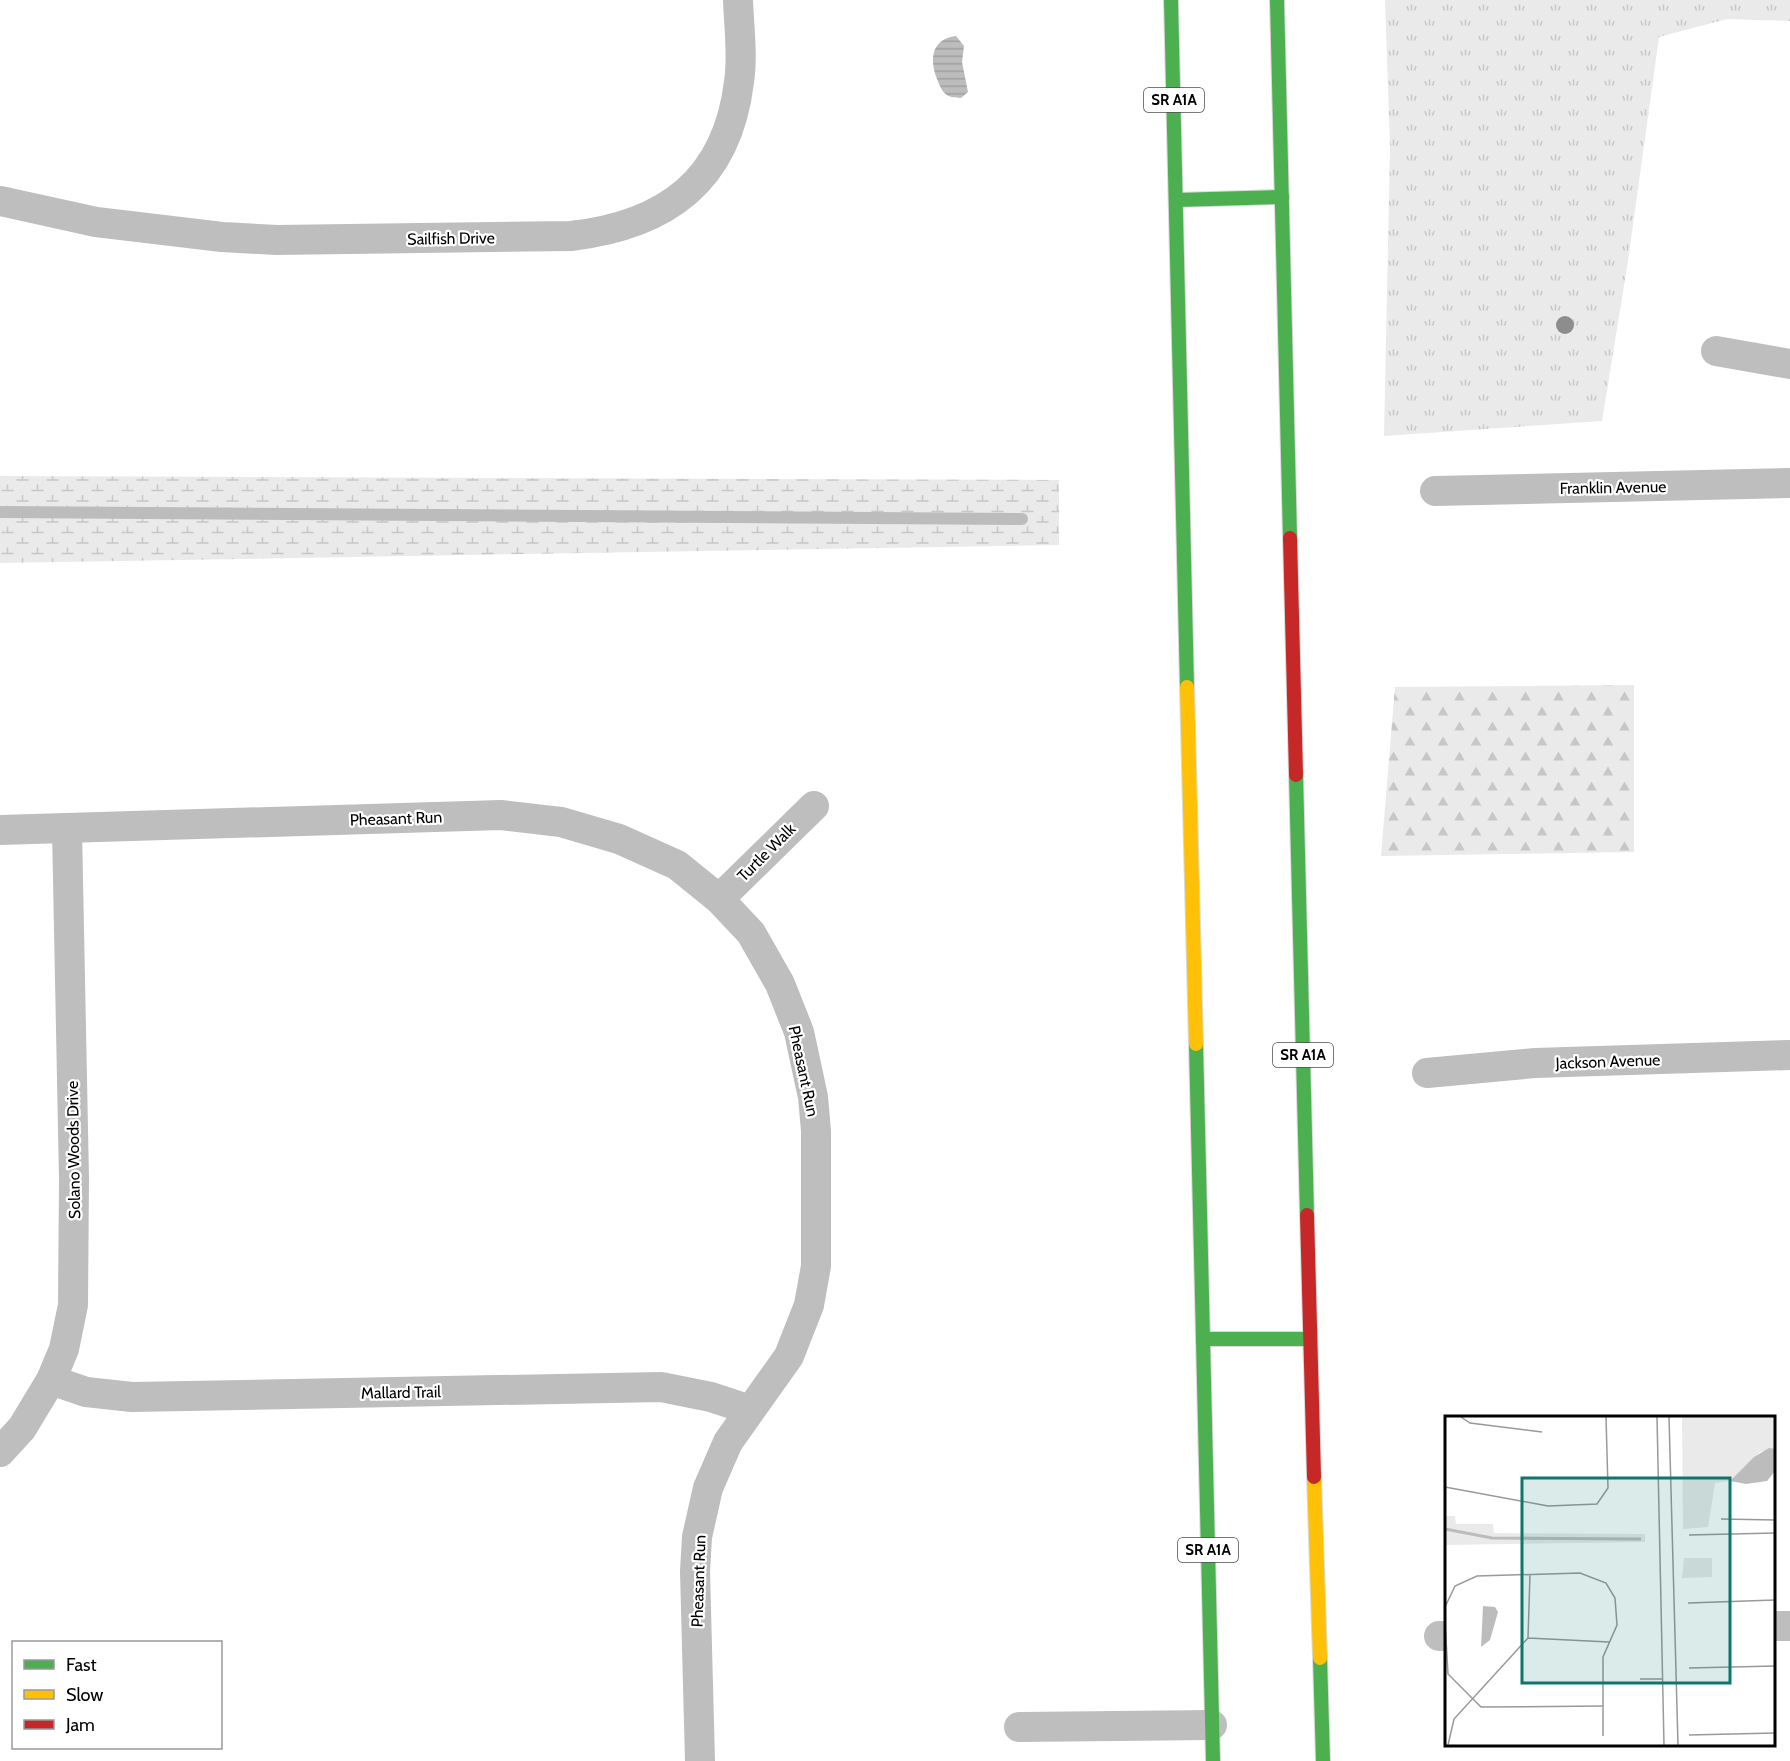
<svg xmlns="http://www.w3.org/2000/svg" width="1790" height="1761" font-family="Cabin,sans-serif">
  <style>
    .grass { fill: url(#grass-tufts) }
    .forest { fill: url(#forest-firs) }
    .wetland { fill: url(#wetland-marsh) }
    .water { fill: url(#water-rules) }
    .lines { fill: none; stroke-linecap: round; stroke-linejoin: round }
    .stream { stroke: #bcbcbc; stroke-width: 12 }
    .fast-casing { stroke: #dbdbdb; stroke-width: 16 }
    .slow-casing { stroke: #dbdbdb; stroke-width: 16 }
    .jam-casing { stroke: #dbdbdb; stroke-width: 16 }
    .street { stroke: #bebebe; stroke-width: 30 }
    .fast { stroke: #4caf50; stroke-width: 14 }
    .slow { stroke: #ffc107; stroke-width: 14 }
    .jam { stroke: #c62828; stroke-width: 14 }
    .tree { fill: #8d8d8d }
    .labels { text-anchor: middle; stroke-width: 4.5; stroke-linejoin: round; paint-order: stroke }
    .shield { fill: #fff; stroke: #4c4c4c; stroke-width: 1.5 }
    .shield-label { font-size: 15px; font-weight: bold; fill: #000 }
    .street-label { font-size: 16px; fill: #000; stroke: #fff }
    .inset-river { fill: none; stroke: #bcbcbc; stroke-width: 3 }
    .inset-road { fill: none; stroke: #999; stroke-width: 1.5 }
    .view { fill: #0f766e; fill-opacity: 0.15; stroke: #0f766e; stroke-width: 3 }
    .inset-edge { fill: none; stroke: #000; stroke-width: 3 }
  </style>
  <defs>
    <pattern id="grass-tufts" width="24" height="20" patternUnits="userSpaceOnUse" patternTransform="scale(1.5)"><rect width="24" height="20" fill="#eaeaea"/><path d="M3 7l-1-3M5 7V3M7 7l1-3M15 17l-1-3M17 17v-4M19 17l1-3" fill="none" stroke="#c7c7c7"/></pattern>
    <pattern id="forest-firs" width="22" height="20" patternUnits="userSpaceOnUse" patternTransform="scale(1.5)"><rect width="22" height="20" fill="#eaeaea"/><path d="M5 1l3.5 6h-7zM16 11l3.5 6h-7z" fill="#c7c7c7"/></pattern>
    <pattern id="wetland-marsh" width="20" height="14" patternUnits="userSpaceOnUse" patternTransform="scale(1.5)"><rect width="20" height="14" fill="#eaeaea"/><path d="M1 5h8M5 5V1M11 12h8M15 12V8" fill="none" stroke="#c7c7c7"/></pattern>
    <pattern id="water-rules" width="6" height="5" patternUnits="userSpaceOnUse" patternTransform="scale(1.5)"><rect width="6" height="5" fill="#bcbcbc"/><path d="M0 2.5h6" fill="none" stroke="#a0a0a0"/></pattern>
  </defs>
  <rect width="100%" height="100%" fill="#fff"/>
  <path class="grass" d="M1385,0H1790V21L1727,19L1659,37L1628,261L1602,421L1384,436L1390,147Z"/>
  <path class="forest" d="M1634,685V852L1381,856L1395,687Z"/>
  <path class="wetland" d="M0,476L1059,480V545L0,563Z"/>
  <path class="water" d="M956,36L964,46L962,62L968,92L961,98C955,97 951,98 947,95C942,92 939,84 937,79C929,58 932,39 956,36Z"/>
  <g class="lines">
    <path class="stream" d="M0,512L1022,519"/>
    <g class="fast-casing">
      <g id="fast">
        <path d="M1171,0L1187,687"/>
        <path d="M1277,0L1290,538"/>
        <path d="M1176,200L1282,197"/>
        <path d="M1296,775L1307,1215"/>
        <path d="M1196,1044L1213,1761"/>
        <path d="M1203,1339H1310"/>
        <path d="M1320,1658L1323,1761"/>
      </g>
    </g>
    <g class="slow-casing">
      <g id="slow">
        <path d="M1187,687L1196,1044"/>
        <path d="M1314,1477L1320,1658"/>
      </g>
    </g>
    <g class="jam-casing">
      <g id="jam">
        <path d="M1290,538L1296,775"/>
        <path d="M1307,1215L1314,1477"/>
      </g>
    </g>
    <g class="street">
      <path d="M0,201L96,222L222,237L277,240L571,236C666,225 727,181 739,82C743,56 739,27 738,0"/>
      <path d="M1716,351L1790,364"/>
      <path d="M1435,491L1790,483"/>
      <path d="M0,830L501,815L561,822L619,839L677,865L719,899L751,933L780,984L799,1032L813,1097L816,1131V1266L809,1305L789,1356L728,1442L708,1488L697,1537L695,1571L700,1761"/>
      <path d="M719,899L814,806"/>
      <path d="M1427,1073L1535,1063L1790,1055"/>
      <path d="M51,1380L86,1392L132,1397L661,1387L711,1397L750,1410"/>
      <path d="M0,1452L22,1428L51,1380L64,1349L73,1305L74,1179L67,829"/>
      <path d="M1774,1626H1790"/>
      <path d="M1439,1636H1446"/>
      <path d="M1019,1727L1212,1725"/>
    </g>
    <use href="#fast" class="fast"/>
    <use href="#slow" class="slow"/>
    <use href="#jam" class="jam"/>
  </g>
  <circle class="tree" cx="1565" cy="325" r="9"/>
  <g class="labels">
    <g class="shield">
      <rect x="1144" y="88" width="60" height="24" rx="4.5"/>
      <rect x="1273" y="1043" width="60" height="24" rx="4.5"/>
      <rect x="1178" y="1538" width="60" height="24" rx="4.5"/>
    </g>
    <g class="shield-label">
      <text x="1174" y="105">SR A1A</text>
      <text x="1303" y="1060">SR A1A</text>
      <text x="1208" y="1555">SR A1A</text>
    </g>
    <g class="street-label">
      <text transform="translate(451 238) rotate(-1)" y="6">Sailfish Drive</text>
      <text transform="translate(1613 487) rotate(-1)" y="6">Franklin Avenue</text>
      <text transform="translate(396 818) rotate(-2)" y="6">Pheasant Run</text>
      <text transform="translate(766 852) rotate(-45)" y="6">Turtle Walk</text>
      <text transform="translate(1608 1061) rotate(-2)" y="6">Jackson Avenue</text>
      <text transform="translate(804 1071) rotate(78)" y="6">Pheasant Run</text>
      <text transform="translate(73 1150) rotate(-91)" y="6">Solano Woods Drive</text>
      <text transform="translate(401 1392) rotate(-1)" y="6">Mallard Trail</text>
      <text transform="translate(698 1581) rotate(-88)" y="6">Pheasant Run</text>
    </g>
  </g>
  <g transform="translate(1445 1416)">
    <rect width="330" height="330" fill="#fff"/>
    <path d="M237,1H330V33L315,36L285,65L270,67L263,111L238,113Z" fill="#eaeaea"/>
    <path d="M239,142H267V161L237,162Z" fill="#eaeaea"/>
    <path d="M0,100H10L11,108H48L49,117L200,118V126L0,129Z" fill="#eaeaea"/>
    <path d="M324,32L330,33V55L322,65L301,68L285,65L309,41ZM38,190L50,191L53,196L45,224L36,231Z" fill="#bcbcbc"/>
    <path class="inset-river" d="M0,113L47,122L196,123"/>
    <path class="inset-road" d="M16,1L25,7L97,16M212,1L219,329M224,1L233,329M0,71L103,90L152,88L163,72L161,1M276,103L330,104M244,119L330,117M243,187L330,184M0,191L10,170L32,160L135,157L161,167L170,182L172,209L158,241V320M0,206L3,258L36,291L159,290M83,222L164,226M244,252L330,250M195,263H218M244,319L330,317M3,329L9,303L83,222L85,158"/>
    <path class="view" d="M77,62H285V267H77Z"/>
    <rect width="330" height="330" class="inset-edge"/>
  </g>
  <rect x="12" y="1641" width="210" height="108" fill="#ffffff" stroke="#999999" stroke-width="1.5"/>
  <rect x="24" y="1660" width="30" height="9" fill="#4caf50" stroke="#999999" stroke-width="1.5"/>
  <text x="66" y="1671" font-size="18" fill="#000000">Fast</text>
  <rect x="24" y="1690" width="30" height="9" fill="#ffc107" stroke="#999999" stroke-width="1.5"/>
  <text x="66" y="1701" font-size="18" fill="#000000">Slow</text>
  <rect x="24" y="1720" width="30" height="9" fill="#c62828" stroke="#999999" stroke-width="1.5"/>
  <text x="66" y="1731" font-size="18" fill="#000000">Jam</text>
</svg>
